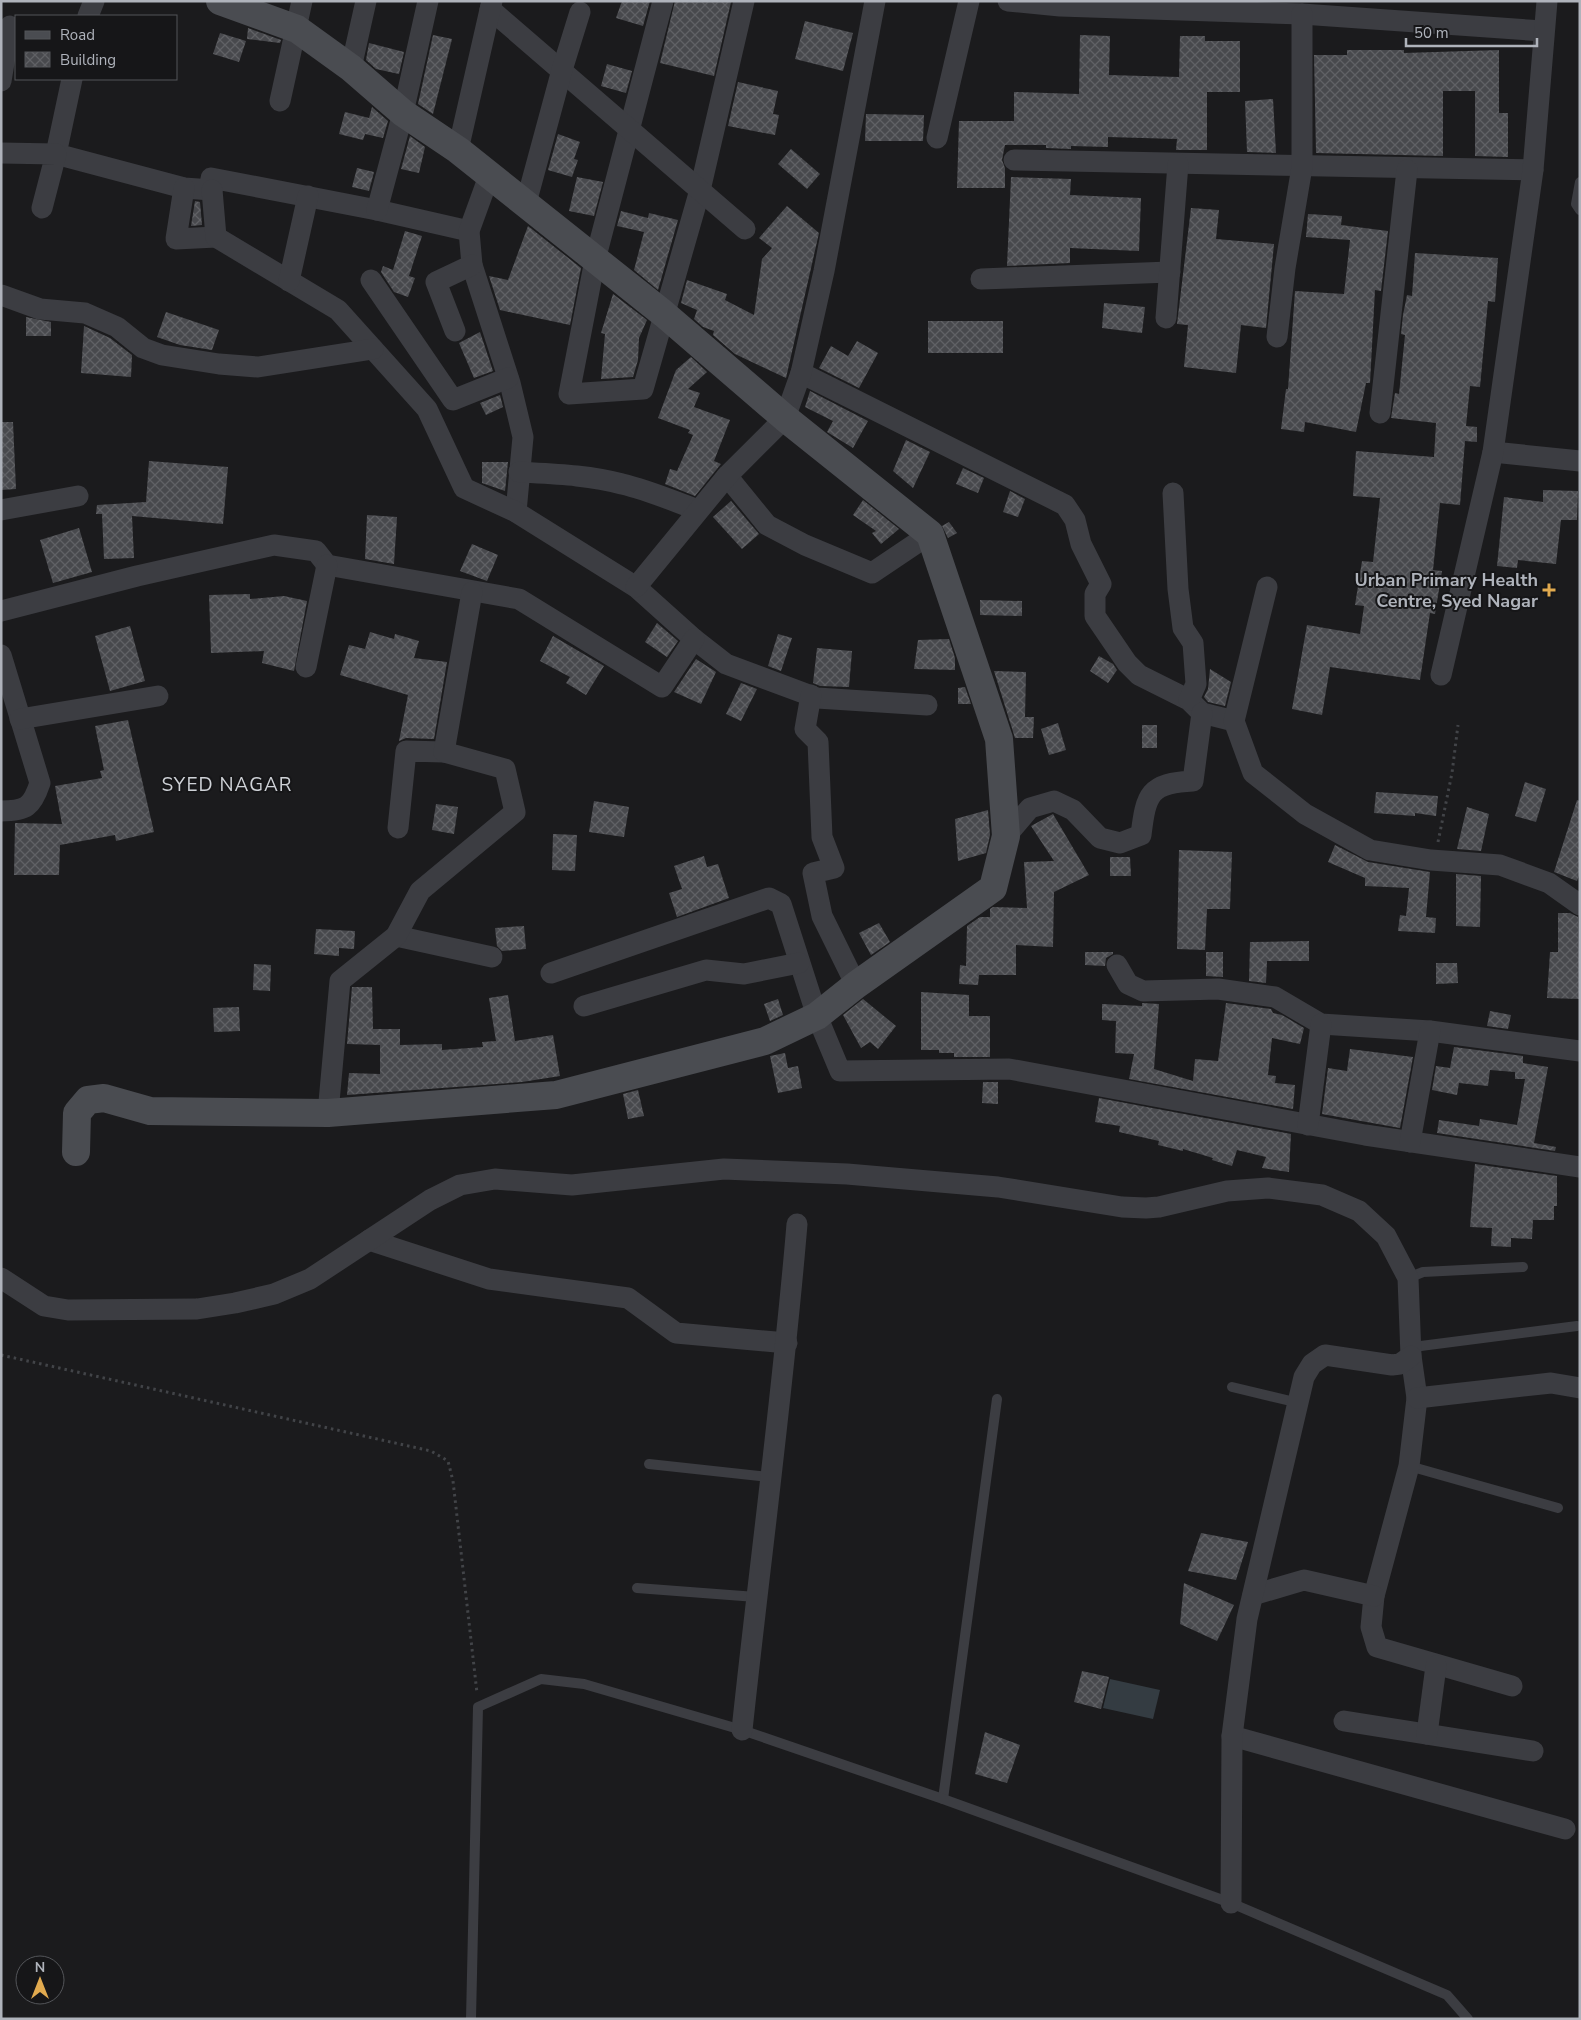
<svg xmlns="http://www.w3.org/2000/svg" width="1581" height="2020" font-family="'Nunito Sans',sans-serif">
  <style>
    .water { fill: #343c42 }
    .building { fill: url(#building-cross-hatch) }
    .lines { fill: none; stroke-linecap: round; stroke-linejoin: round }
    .path { stroke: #424448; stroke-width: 3; stroke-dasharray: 2.5 4; stroke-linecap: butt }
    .lane { stroke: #3c3d42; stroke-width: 10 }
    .street { stroke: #3c3d42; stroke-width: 21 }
    .secondary { stroke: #4a4c51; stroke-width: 28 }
    .poi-dot { fill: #e1aa4f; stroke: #161618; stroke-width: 2 }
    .labels { text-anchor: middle; stroke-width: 4; stroke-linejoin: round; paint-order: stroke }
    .poi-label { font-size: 18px; font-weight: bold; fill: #afb3bb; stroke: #161618; text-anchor: end }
    .neighbourhood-label { font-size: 19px; letter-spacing: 1px; fill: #cfd2d7; stroke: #161618 }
  </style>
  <defs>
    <pattern id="building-cross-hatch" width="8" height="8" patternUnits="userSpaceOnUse" patternTransform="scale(1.25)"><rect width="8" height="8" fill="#48494d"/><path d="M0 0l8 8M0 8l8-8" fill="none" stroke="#606165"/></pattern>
  </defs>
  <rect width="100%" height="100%" fill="#1b1b1d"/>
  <path class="water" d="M1110,1679L1160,1690L1153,1719L1103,1708Z"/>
  <g class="building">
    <path d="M622,1H650L643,26L616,18Z"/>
    <path d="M675,1L731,2L714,76L660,63Z"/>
    <path d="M805,21L853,33L843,71L795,59Z"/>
    <path d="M248,28L281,40L280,43L247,39Z"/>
    <path d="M220,33L246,41L239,62L213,54Z"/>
    <path d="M433,35L452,39L433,114L418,104Z"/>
    <path d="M1080,35L1110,36L1109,75L1179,77L1180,36H1205V41H1240V92H1207V150H1176L1177,139L1108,137V147L1071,146V149L1046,148V145H1005L1002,160L1005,168V188H957L959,121H1014V92L1079,94Z"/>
    <path d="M369,43L404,52L399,74L376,69L366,60Z"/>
    <path d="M1347,50H1404V53L1499,50V113H1508V157L1475,156V91H1443V156L1316,153L1314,55H1347Z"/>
    <path d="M607,64L632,71L626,93L601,86Z"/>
    <path d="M738,82L778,91L773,114L779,115L775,135L728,126Z"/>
    <path d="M1273,99L1276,153L1247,152L1245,101Z"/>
    <path d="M372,107L388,121L383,138L365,134L363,140L339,134L345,112L369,118Z"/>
    <path d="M866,114L924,115L923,141H865Z"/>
    <path d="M558,134L580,142L574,159L578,160L572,177L548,170Z"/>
    <path d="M410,136L425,147L419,173L401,169Z"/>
    <path d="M791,149L820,174L807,189L778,164Z"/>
    <path d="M357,168L374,172L369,191L352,187Z"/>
    <path d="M577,177L603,182L594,216L569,211Z"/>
    <path d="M1011,177L1071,179L1070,195L1141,198L1139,251L1070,248V263L1007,266Z"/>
    <path d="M195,201L200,202L202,225L191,226Z"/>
    <path d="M787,206L819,233L786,378L735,354L713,335L714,331L703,327L694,319L697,310L681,303L687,280L727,294L725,300L754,315L762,259L772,248L759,238Z"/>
    <path d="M1191,208L1219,210L1216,239L1274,244L1266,328L1241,325L1236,373L1184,367L1188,325L1177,324Z"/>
    <path d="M621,211L648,218L649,213L678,220L658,290L634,270L644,232L617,226Z"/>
    <path d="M1308,214L1342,216L1341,225L1388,231L1381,291L1375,290L1370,383H1366L1356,432L1305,422L1304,432L1281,429L1286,389H1288L1295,291L1344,294L1350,240L1306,237Z"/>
    <path d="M528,226L581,268L570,325L500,310L489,276L508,280Z"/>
    <path d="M405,231L422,236L409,276L415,278L408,297L394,292L381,272L383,266L393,270Z"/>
    <path d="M1415,253L1498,258L1495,302L1488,301L1480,387L1470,386L1466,426L1477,427V442L1465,441L1460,505L1440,503L1433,570L1442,571L1435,614L1430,613L1420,680L1330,667L1322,715L1292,709L1307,625L1360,634L1364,606L1355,605L1362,561L1373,562L1380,498L1353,496L1356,451L1434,457L1436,423L1391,418L1395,393L1399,394L1405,335L1401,334L1403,315L1407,295L1412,296Z"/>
    <path d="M613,294L647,320L639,338L638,360L633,377L601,379L605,334L601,333Z"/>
    <path d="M1104,303L1145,307L1142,333L1102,328Z"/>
    <path d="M166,312L219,330L212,350L180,345L157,337Z"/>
    <path d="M26,317L51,322V336H26Z"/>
    <rect x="928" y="321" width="75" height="32"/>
    <path d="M84,326L110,338L132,355L131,377L81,373Z"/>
    <path d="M480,332L493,371L474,378L459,343Z"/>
    <path d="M857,341L878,353L859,388L819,368L831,346L848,356Z"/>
    <path d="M691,357L707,372L688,389L700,393L694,407L730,420L714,461L721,464L695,496L665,484L670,469L677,471L693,435L688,433L690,430L658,418L676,370Z"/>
    <path d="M810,391L868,421L853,448L827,432L833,421L805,407Z"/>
    <path d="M500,395L503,407L486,415L480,403Z"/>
    <path d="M1,422H13L16,489L1,490Z"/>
    <path d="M906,440L930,452L913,488L893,471Z"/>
    <path d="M149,461L228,467L223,524L132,516L134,558L104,559L102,514H96L97,505L146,502Z"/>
    <path d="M482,462H508L505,491L482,483Z"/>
    <path d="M963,468L984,478L978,493L956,484Z"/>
    <path d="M1543,490L1578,491L1577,520H1561L1556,564L1518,560L1517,568L1497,566L1504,497L1543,502Z"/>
    <path d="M1010,491L1025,499L1018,517L1003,512Z"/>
    <path d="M863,500L899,529L881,544L872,533L876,531L853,515Z"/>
    <path d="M731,501L759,534L742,549L713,517Z"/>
    <path d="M367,515L397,517L394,564L365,559Z"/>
    <path d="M949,522L957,533L948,538L942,526Z"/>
    <path d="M79,528L92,572L53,583L40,540Z"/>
    <path d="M472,544L498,555L487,581L460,571Z"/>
    <path d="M250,594V599L284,596L307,601L294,671L262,663L264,651L211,653L209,595Z"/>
    <path d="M980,600L1022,601V616L980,615Z"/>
    <path d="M657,623L678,641L667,657L645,642Z"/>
    <path d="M130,626L145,681L110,691L95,636Z"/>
    <path d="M370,632L394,639L395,634L419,641L414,658L447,662L434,739L406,738L399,741L408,695L340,675L349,645L365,649Z"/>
    <path d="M778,634L792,638L781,671L768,666Z"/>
    <path d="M553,636L604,666L586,695L566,683L570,677L540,661Z"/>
    <path d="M949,639L955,658V670L914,669L918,640Z"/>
    <path d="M817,648L852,651L849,687L820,686L813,683Z"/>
    <path d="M1099,656L1113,664L1117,670L1108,683L1090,671Z"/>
    <path d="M696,659L716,672L701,704L674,692Z"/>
    <path d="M1210,669L1231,682L1225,706L1208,702L1204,697L1208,689Z"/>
    <path d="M994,671L1026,672L1025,717H1034L1033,738H1015Z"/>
    <path d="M741,683L757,689L741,721L726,714Z"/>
    <path d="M965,687L971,704H958V688Z"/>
    <path d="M128,720L154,832L116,841L115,835L60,845L59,875H14L15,823L62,824L55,786L102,778L100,771L104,770L95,726Z"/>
    <path d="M1058,723L1066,750L1049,755L1041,729Z"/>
    <rect x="1142" y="725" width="15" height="23"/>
    <path d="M1525,782L1546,789L1536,822L1515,816Z"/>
    <path d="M1376,792L1438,796L1436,816L1415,813V816L1374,813Z"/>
    <path d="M1577,800L1580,801V873L1577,881L1554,872Z"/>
    <path d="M594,801L629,807L624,837L589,832Z"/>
    <path d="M436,804L458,807L454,834L432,830Z"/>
    <path d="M1467,807L1489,814L1481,851L1457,849Z"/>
    <path d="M988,810L990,835L986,853L958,861L955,819Z"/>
    <path d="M1053,814L1089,875L1054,892L1053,947L1016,945V975H979L978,985L959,984L960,965L966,966L967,926L980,917H990V909L993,907L1027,908L1024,862L1054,861L1031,826Z"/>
    <path d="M553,834L577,835L575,871L552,870Z"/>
    <path d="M1335,845L1368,862L1430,872L1426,917L1436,918L1435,933L1398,931L1400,915L1406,916L1409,888L1365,886V878L1328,862Z"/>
    <path d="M1179,850L1232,852L1230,909H1207L1205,950L1177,949Z"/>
    <path d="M704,856L707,867L718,864L729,898L677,917L669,893L682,889L674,866Z"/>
    <path d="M1110,857H1130L1131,876H1110Z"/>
    <path d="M1456,874L1481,876L1480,927L1456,926Z"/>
    <path d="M1558,913H1570L1578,917L1580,999L1547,998L1550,952H1558Z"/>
    <path d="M879,923L890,942L871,955L859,933Z"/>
    <path d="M524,926L526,949L502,951L497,946L495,928Z"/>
    <path d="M316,929L355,931L354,949L339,948V956L314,954Z"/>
    <path d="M1309,941V961H1267L1266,983L1249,981L1250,942Z"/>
    <path d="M1085,952H1113V954L1106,958L1105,966L1085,965Z"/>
    <path d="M1206,952H1223V977L1206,976Z"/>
    <path d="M1436,963H1457L1458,983L1436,984Z"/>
    <path d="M254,964L271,965L270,991L253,990Z"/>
    <path d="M352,987H372L373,1029H400V1045L442,1044V1050L483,1047L482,1042L496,1041L489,998L508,995L515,1041L553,1035L560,1076L522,1082L347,1095L349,1073L380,1074V1045L347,1044Z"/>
    <path d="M921,992L969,995V1016H990V1057H954V1053H939V1050H921Z"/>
    <path d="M778,999L783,1015L770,1021L764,1004Z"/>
    <path d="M863,999L896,1026L878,1049L870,1042L861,1048L843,1015Z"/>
    <path d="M1142,1003L1159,1004L1154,1069L1193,1081L1195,1059L1218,1061L1226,1003L1271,1009L1273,1013L1282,1015L1304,1028L1300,1044L1272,1038L1268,1075L1276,1076L1275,1083L1295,1085L1293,1109L1129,1079L1134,1054L1115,1053L1116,1021L1102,1020V1004L1142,1006Z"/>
    <path d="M239,1007L240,1031L214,1032L213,1008Z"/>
    <path d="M1490,1011L1511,1015L1508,1029L1487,1026Z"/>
    <path d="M1454,1047L1523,1056V1063L1548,1067L1534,1143L1556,1147L1555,1151L1437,1133L1439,1120L1479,1126L1480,1119L1517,1125L1525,1079H1515V1072L1490,1070L1488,1086L1459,1083L1457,1095L1432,1090L1436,1066L1450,1068Z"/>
    <path d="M1350,1049L1413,1057L1400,1128L1322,1114L1328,1068L1347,1071Z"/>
    <path d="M785,1053L788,1068L798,1066L802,1088L778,1093L770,1056Z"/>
    <path d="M983,1082H998V1104L982,1103Z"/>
    <path d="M638,1090L644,1116L628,1119L623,1094Z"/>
    <path d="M1099,1098L1291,1134L1289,1172L1262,1168L1266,1157L1237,1150L1232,1166L1212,1160L1213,1158L1183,1149V1151L1158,1145L1159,1141L1119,1132L1120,1126L1095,1122Z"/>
    <path d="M1475,1164L1557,1176V1206H1554V1220H1533L1532,1239L1511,1238V1247L1491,1246L1492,1228L1470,1227Z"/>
    <path d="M1201,1533L1248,1542L1236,1580L1188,1571Z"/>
    <path d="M1184,1583L1234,1605L1217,1641L1180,1624Z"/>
    <path d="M1082,1671L1109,1677L1101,1709L1074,1702Z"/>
    <path d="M985,1732L1020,1745L1007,1783L975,1774Z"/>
  </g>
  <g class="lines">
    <g class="path">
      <path d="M1438,842L1452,773L1458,725"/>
      <path d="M1,1355L431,1451L448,1461L453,1481L477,1693"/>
    </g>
    <g class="lane">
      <path d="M1580,182L1576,204L1580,210"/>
      <path d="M1408,1278L1423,1272L1523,1267"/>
      <path d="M1413,1347L1577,1326"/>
      <path d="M1232,1387L1299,1403"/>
      <path d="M649,1464L769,1477"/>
      <path d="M1409,1466L1558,1508"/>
      <path d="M637,1588L756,1597"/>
      <path d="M943,1799L997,1399"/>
      <path d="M471,2019L478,1707L541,1679L584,1684L742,1730L943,1799L1231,1903L1447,1995L1468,2019"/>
    </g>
    <g class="street">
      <path d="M663,1L595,260L569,394L643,389L700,190L744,1"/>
      <path d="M1008,1L1060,6L1302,14L1543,31"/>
      <path d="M490,9L745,229"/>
      <path d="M88,16L94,1"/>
      <path d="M351,68L366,1"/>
      <path d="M72,79L56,154L184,188L212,190L211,178L377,210L469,231"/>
      <path d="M1,81L10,26"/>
      <path d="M280,101L302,1"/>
      <path d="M937,138L969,1"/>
      <path d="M458,150L492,1"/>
      <path d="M1,153L56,154L42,208"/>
      <path d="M1014,160L1533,170"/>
      <path d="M489,176L469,231L472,265L510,383L523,437L516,512"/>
      <path d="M184,188L176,239L216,237"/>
      <path d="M212,190L216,237L338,310L427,409L464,488L516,512L636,587L694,639L726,664L817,698L927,705"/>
      <path d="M526,203L562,70L580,12"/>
      <path d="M377,210L403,113L428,1"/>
      <path d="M981,279L1170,272"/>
      <path d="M371,280L453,400L508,378"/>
      <path d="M289,281L308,196"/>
      <path d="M1,295L40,309L85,313L117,327L143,348L162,355L219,364L258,367L373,349"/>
      <path d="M1166,318L1178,164"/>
      <path d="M455,331L436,282L472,265"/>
      <path d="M1277,337L1285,268L1302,167V14"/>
      <path d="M801,373L1065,505L1075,520L1081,544L1101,584L1095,594V616L1127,663L1139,675L1189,700L1202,713L1234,721"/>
      <path d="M1380,413L1407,170"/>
      <path d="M1493,452L1580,461"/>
      <path d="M519,472C554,474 589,475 622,484C648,490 673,501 698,510"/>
      <path d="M727,476L767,525L805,545L872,573L930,534"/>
      <path d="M1173,493L1178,589L1183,628L1193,643L1196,684L1189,700"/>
      <path d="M1,510L78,496"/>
      <path d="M636,587L727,476L785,418L801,373L824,271L875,1"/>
      <path d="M1267,587L1234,721L1253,773L1305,814L1370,850L1431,860L1500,865L1549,883L1580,905"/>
      <path d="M1,611L137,576L274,545L316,551L327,565L519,599L662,687L694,639"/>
      <path d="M1,655L40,783C32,807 26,811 1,811"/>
      <path d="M306,667L327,565"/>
      <path d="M1441,675L1493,452L1533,170L1547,1"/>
      <path d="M811,695L805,729L818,742L822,837L834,868L813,873L822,916L856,985"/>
      <path d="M20,719L158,696"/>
      <path d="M398,828L406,751L444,752"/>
      <path d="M1006,836L1030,808L1054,801L1073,810L1100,838L1120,843L1141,835C1146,794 1149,783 1193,781L1202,713"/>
      <path d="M396,936L492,957"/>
      <path d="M1117,965L1128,984L1143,991L1218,989L1275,997L1321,1024L1430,1031L1580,1051"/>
      <path d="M551,973L769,898L781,904L817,1016L840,1071L1009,1069L1365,1135L1580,1167"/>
      <path d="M584,1006L706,970L744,974L799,963"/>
      <path d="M328,1113L340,981L396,936L420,891L515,812L505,769L444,752L472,592"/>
      <path d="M1308,1125L1321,1024"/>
      <path d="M1410,1142L1430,1031"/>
      <path d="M369,1240L489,1279L628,1298L676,1333L787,1343"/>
      <path d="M1,1278L44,1306L68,1310L197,1309L235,1303L274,1294L310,1279L430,1200L460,1185L495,1179L572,1185L724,1169L847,1174L998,1187L1122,1207L1146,1208L1159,1207L1227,1191L1268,1188L1322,1195L1359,1211L1386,1236L1408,1278L1411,1356L1417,1398L1409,1466L1374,1596L1371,1627L1377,1647L1512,1686"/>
      <path d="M1417,1398L1551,1383L1580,1388"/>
      <path d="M1253,1595L1304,1580L1374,1596"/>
      <path d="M1344,1721L1533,1751"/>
      <path d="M742,1730C760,1561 783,1393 797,1224"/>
      <path d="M1427,1734L1436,1666"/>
      <path d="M1232,1736L1565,1829"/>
      <path d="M1231,1903L1232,1736L1247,1619L1304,1377L1312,1364L1325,1355L1392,1365L1400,1364L1411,1356"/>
    </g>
    <path class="secondary" d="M76,1152L77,1113L88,1100L104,1098L150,1111L328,1113L556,1095L765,1041L817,1016L856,985L993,888L1006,836L999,739L930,534L785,418L664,314L458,150L403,113L351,68L297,29L220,1"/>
  </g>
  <path class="poi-dot" d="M1546.5 582.5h5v5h5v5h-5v5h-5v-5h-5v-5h5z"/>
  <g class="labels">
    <g class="poi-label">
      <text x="1538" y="586">Urban Primary Health<tspan x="1538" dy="21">Centre, Syed Nagar</tspan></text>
    </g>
    <g class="neighbourhood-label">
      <text x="227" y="791">SYED NAGAR</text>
    </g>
  </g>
  <rect width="1581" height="2020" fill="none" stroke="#afb3bb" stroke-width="5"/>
  <rect x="15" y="15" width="162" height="65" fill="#161618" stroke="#535559"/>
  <rect x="25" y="31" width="25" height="8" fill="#4a4c51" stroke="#535559"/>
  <text x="60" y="40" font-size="15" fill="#afb3bb">Road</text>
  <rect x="25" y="52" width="25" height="15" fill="url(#building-cross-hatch)" stroke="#535559"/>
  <text x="60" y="65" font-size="15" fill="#afb3bb">Building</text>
  <g transform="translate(40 1980)"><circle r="24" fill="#161618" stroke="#535559"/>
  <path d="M0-4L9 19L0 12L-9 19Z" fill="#e1aa4f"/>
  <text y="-8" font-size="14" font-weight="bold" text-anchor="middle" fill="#afb3bb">N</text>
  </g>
  <path d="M1406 38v8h131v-8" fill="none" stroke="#afb3bb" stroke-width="2.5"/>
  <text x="1414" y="38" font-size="15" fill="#afb3bb" stroke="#161618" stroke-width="4" paint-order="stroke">50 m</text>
</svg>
